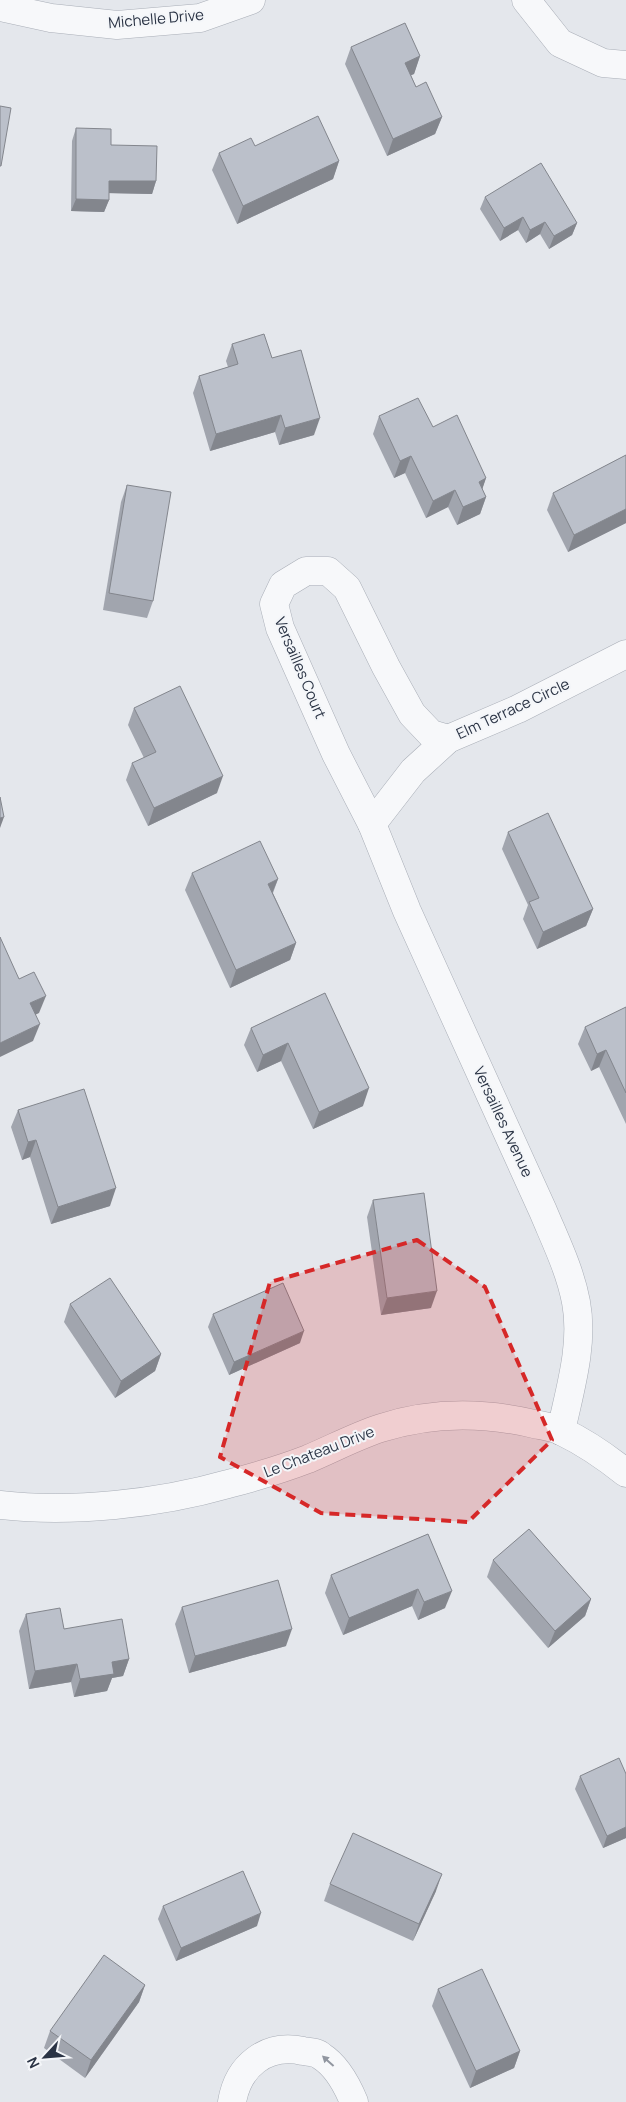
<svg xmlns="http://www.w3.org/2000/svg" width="626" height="2102" font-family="Manrope,sans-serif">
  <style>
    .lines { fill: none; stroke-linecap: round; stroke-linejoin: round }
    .street-casing { stroke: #a9aeb7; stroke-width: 29 }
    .street { stroke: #f7f8fa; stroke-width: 28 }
    .wall { fill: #a1a5ae }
    .shaded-wall { fill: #83868d }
    .building { fill: #bbc0ca; stroke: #83868d }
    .oneway { fill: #9196a0 }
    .marked { fill: #d62828; fill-opacity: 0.2; stroke: #d62828; stroke-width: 4; stroke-dasharray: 10 6; stroke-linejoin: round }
    .labels { text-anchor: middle; stroke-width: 4; stroke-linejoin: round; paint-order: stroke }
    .street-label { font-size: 15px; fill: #2b3445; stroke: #f4f6f9 }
  </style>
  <rect width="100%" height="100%" fill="#e4e7ec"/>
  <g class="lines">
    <g class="street-casing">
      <g id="street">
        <path d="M526,0L560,43L603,63L626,65"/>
        <path d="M0,7L51,18L117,25L200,18L251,0"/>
        <path d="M448,739L431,734L412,714L386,667L347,588L328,571H306L283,585L274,604L280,628L336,754L372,824L407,911L543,1211C555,1240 570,1270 576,1302C584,1344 570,1389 561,1431"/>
        <path d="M372,824L413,771L448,739L518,709L626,654"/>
        <path d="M0,1505C72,1513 158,1504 228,1484C255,1477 282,1469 308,1459C332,1449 356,1436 381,1428C431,1412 483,1412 534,1424C543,1426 554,1427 563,1432C586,1443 606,1457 626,1473"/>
        <path d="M232,2102C238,2066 266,2043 303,2051C309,2052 317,2052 321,2056C337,2066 347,2085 354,2102"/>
      </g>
    </g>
    <use href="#street" class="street"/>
  </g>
  <g class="wall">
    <path d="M351,47L420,56L414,74L411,75L416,87L442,117L435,134L387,156L345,64Z"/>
    <path d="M76,128L111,145L156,181L152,194L109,193V200L104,212L71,211L72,141Z"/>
    <path d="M255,146L339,161L333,179L237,224L212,170L219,153Z"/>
    <path d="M485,197L577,223L572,235L549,249L540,234L526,243L518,230L500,241L480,209Z"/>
    <path d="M232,344L272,358L314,435L279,445L275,432L210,451L193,393L199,376L228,367L226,361Z"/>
    <path d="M379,416L486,478L482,489L486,497L480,514L457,525L448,507L426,518L405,473L394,478L373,434Z"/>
    <path d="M626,455V523L568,552L547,510L553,493Z"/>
    <path d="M127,485L153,601L147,618L103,610L121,502Z"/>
    <path d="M134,708L217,793L148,826L126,780L132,763L144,758L128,725Z"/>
    <path d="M508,832L593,909L586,926L537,949L523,919L528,905L502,849Z"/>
    <path d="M192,873L278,879L273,893L296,943L290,960L230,988L185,890Z"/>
    <path d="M325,993L363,1106L313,1129L281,1061L257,1072L244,1045L251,1028Z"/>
    <path d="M626,1007V1124L599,1067L591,1071L578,1044L585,1027Z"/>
    <path d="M18,1110L110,1206L51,1224L30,1157L22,1160L11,1127Z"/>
    <path d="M373,1200L431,1308L381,1315L367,1217Z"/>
    <path d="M70,1304L161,1354L155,1371L115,1398L64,1322Z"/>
    <path d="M213,1314L300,1343L229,1375L208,1327Z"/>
    <path d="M428,1534L445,1608L418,1620L412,1606L343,1635L325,1593L331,1575Z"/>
    <path d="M493,1560L591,1599L585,1616L548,1648L487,1577Z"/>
    <path d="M182,1607L286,1646L189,1673L175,1624Z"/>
    <path d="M26,1614L64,1629L129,1659L123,1676L112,1678L107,1691L74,1697L71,1682L29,1689L19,1631Z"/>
    <path d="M626,1774V1838L603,1848L575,1789L580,1776Z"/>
    <path d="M330,1884L436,1891L413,1941L324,1901Z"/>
    <path d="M163,1906L257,1926L176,1961L158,1919Z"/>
    <path d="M145,1985L139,2002L85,2078L44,2048L50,2031Z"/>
    <path d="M438,1989L520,2051L514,2068L470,2088L432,2006Z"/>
  </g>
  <g class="shaded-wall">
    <path d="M420,56L414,74L399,80L405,63Z"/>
    <path d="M442,117L435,134L387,156L393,139Z"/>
    <path d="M339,161L333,179L237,224L243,206Z"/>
    <path d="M109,181H156L152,194L104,193Z"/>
    <path d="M76,199L109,200L104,212L71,211Z"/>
    <path d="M523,217L518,230L500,241L504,228Z"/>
    <path d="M545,222L540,234L526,243L530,230Z"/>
    <path d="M577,223L572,235L549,249L554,236Z"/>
    <path d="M281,415L275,432L210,451L216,434Z"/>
    <path d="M320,418L314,435L279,445L285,428Z"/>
    <path d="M411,456L405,473L394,478L400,461Z"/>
    <path d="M486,478L480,496L479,482Z"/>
    <path d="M455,490L448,507L426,518L433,501Z"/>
    <path d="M486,497L480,514L457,525L463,507Z"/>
    <path d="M626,509V523L568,552L574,535Z"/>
    <path d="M223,776L217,793L148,826L154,808Z"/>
    <path d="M4,817L0,828V818Z"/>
    <path d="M278,879L271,896L268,884Z"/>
    <path d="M593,909L586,926L537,949L543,932Z"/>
    <path d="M296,943L290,960L230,988L236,970Z"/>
    <path d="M46,996L39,1013L23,1021L30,1003Z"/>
    <path d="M40,1024L33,1041L0,1057V1043Z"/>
    <path d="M288,1043L281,1061L257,1072L263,1055Z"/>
    <path d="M606,1050L599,1067L591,1071L597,1054Z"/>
    <path d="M369,1088L363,1106L313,1129L319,1112Z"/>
    <path d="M36,1140L30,1157L22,1160L28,1142Z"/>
    <path d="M116,1188L110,1206L51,1224L58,1207Z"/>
    <path d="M437,1291L431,1308L381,1315L387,1298Z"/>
    <path d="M304,1331L300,1343L229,1375L234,1362Z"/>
    <path d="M161,1354L155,1371L115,1398L121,1381Z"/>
    <path d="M418,1589L412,1606L343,1635L349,1618Z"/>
    <path d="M452,1591L445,1608L418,1620L424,1602Z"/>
    <path d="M591,1599L585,1616L548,1648L555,1631Z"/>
    <path d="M292,1629L286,1646L189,1673L195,1656Z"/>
    <path d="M129,1659L123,1676L112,1678L107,1691L74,1697L80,1679L112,1662Z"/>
    <path d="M77,1664L71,1682L29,1689L35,1671Z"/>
    <path d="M626,1827V1838L603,1848L607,1836Z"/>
    <path d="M442,1874L436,1891L413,1941L419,1924Z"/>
    <path d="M261,1913L257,1926L176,1961L181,1948Z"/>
    <path d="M145,1985L139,2002L85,2078L91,2060Z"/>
    <path d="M520,2051L514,2068L470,2088L476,2071Z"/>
  </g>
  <g class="building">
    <path d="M405,23L420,56L405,63L416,87L426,82L442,117L393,139L351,47Z"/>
    <path d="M0,106L11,108L1,166H0Z"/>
    <path d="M318,116L339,161L243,206L219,153L251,138L255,146Z"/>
    <path d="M76,128L111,129V145L157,146L156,181H109V200L76,199Z"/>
    <path d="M541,163L577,223L554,236L545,222L530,230L523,217L504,228L485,197Z"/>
    <path d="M264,334L272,358L301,350L320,418L285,428L281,415L216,434L199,376L238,364L232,344Z"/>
    <path d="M418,398L433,427L457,415L486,478L479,482L486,497L463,507L455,490L433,501L411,456L400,461L379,416Z"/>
    <path d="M626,455V509L574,535L553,493Z"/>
    <path d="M127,485L171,492L153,601L109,593Z"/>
    <path d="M180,686L223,776L154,808L132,763L156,752L134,708Z"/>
    <path d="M0,797L4,817L0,818Z"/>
    <path d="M548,813L593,909L543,932L529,902L539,898L508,832Z"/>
    <path d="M260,841L278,879L268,884L296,943L236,970L192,873Z"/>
    <path d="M0,937L19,979L34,972L46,996L30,1003L40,1024L0,1043Z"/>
    <path d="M325,993L369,1088L319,1112L288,1043L263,1055L251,1028Z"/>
    <path d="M626,1007V1093L606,1050L597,1054L585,1027Z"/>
    <path d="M84,1089L116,1188L58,1207L36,1140L28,1142L18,1110Z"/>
    <path d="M424,1193L437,1291L387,1298L373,1200Z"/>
    <path d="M110,1278L161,1354L121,1381L70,1304Z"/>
    <path d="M283,1283L304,1331L234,1362L213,1314Z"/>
    <path d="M529,1529L591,1599L555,1631L493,1560Z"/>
    <path d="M428,1534L452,1591L424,1602L418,1589L349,1618L331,1575Z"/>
    <path d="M278,1580L292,1629L195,1656L182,1607Z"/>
    <path d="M60,1608L64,1629L122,1619L129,1659L112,1662L114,1674L80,1679L77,1664L35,1671L26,1614Z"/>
    <path d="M619,1758L626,1774V1827L607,1836L580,1776Z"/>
    <path d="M353,1833L442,1874L419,1924L330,1884Z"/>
    <path d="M243,1871L261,1913L181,1948L163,1906Z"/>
    <path d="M104,1955L145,1985L91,2060L50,2031Z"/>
    <path d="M482,1969L520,2051L476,2071L438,1989Z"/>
  </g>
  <defs><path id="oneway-solid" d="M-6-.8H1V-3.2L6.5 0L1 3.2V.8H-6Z" transform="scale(1.25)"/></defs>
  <use class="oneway" href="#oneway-solid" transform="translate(328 2061) rotate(-138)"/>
  <path class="marked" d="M417,1240L485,1287L552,1440L468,1522L321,1513L220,1457L270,1282Z"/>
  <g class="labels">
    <g class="street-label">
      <text transform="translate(156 19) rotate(-5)" y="5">Michelle Drive</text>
      <text transform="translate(300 668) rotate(67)" y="5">Versailles Court</text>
      <text transform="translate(513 709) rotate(-25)" y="5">Elm Terrace Circle</text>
      <text transform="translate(503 1122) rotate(65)" y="5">Versailles Avenue</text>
      <text transform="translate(319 1452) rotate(-21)" y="5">Le Chateau Drive</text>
    </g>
  </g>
  <g transform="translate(45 2057) rotate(244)" stroke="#f4f6f9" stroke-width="4" paint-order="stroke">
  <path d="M0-4L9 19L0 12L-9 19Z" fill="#2b3445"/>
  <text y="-8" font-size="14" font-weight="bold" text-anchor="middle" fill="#2b3445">N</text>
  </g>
</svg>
